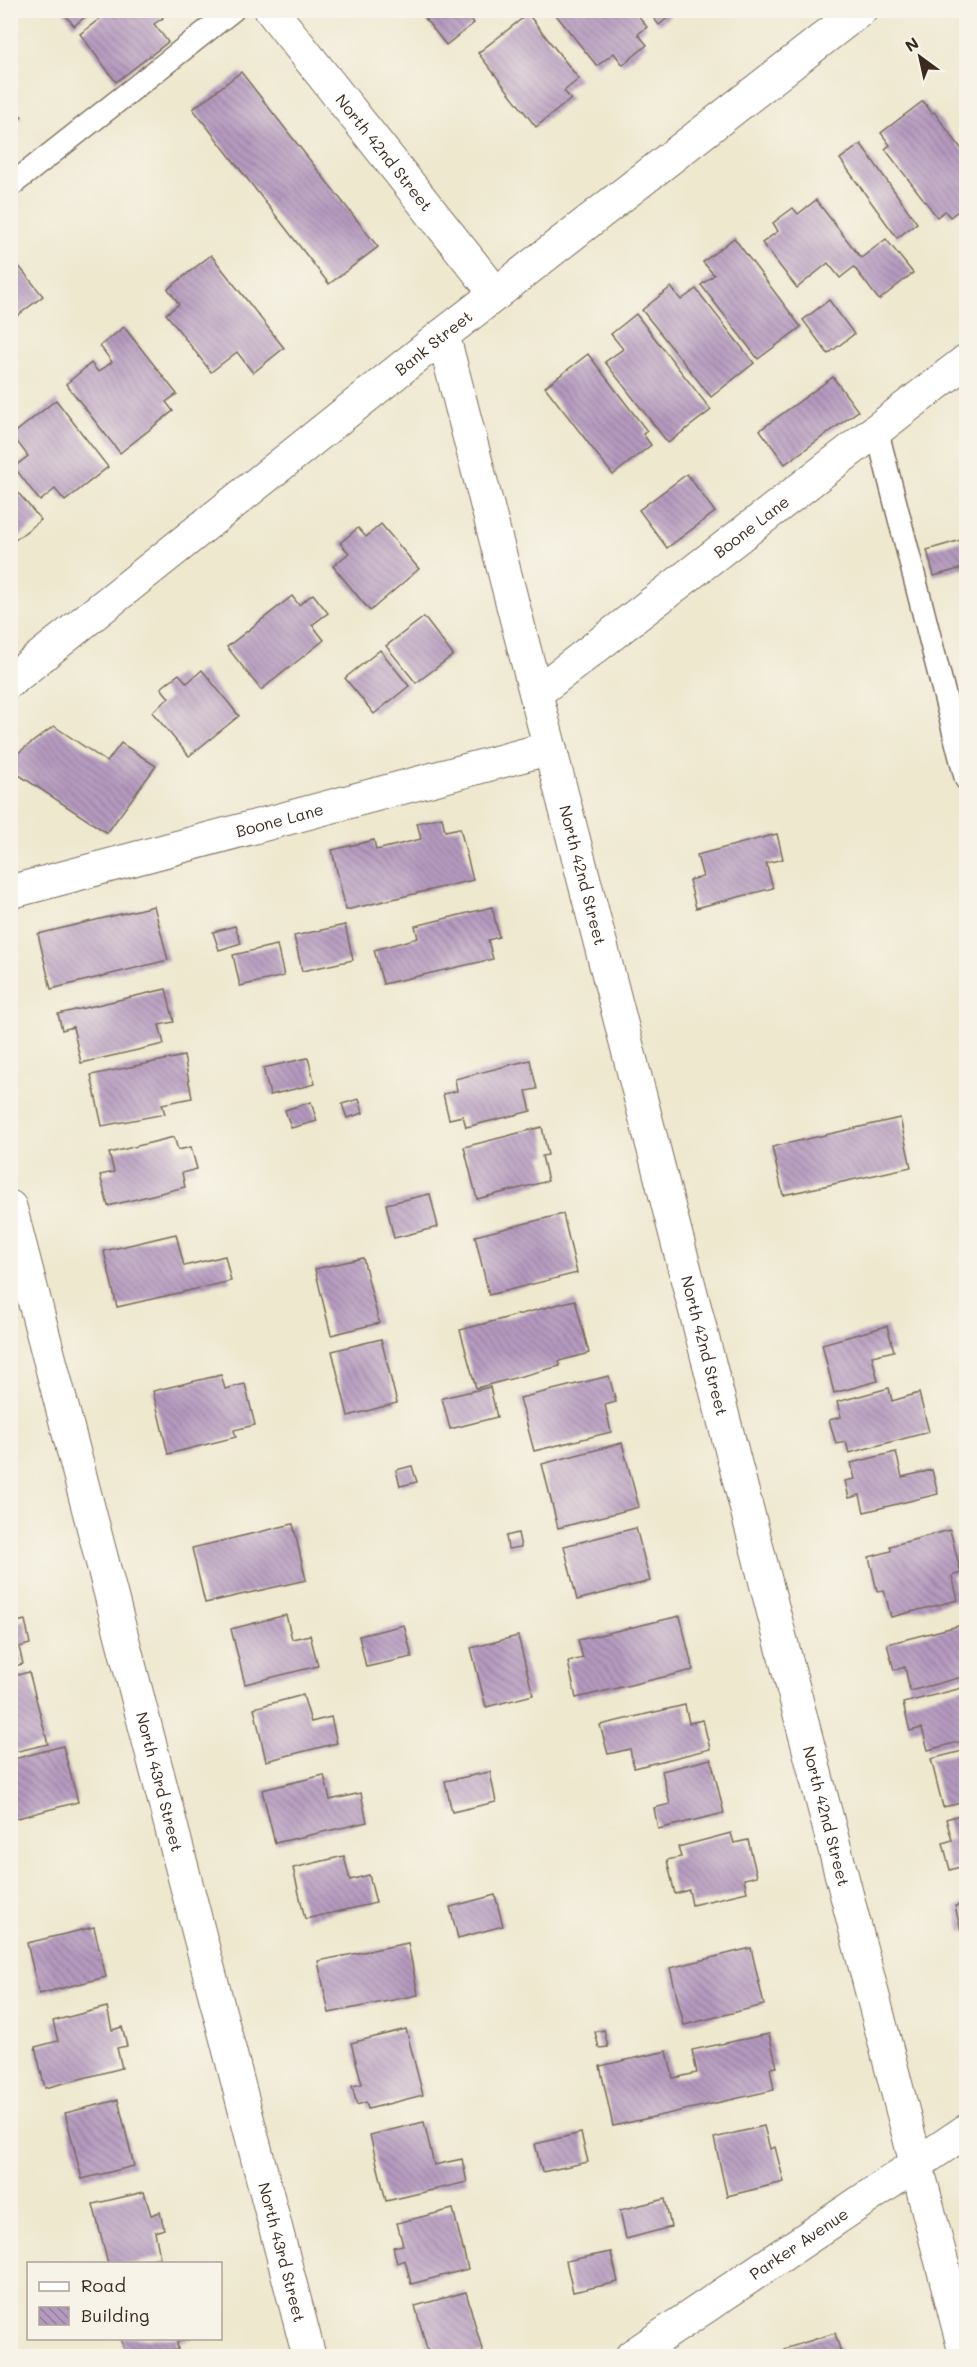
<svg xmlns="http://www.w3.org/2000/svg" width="977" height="2367" font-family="Mali,sans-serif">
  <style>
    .building { fill: url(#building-back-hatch) }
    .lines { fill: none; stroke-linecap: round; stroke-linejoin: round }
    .lane-casing { stroke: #7a6c5c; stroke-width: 25 }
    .street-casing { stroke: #7a6c5c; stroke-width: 35 }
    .secondary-casing { stroke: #7a6c5c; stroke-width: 35 }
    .lane { stroke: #fff; stroke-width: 22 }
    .street { stroke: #fff; stroke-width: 33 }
    .secondary { stroke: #fff; stroke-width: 33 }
    .labels { text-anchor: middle; stroke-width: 4.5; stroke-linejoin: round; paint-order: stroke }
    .street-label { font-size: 16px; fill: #3b2a1e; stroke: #f7f3e8 }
  </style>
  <defs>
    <pattern id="building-back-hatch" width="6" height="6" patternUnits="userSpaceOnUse" patternTransform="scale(1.5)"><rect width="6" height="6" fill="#b59abf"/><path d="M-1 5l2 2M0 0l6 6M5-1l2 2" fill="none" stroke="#947e9b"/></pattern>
  </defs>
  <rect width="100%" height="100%" fill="#f7f3e8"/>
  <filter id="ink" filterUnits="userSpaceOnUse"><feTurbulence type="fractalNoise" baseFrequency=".0167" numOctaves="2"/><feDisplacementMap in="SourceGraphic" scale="12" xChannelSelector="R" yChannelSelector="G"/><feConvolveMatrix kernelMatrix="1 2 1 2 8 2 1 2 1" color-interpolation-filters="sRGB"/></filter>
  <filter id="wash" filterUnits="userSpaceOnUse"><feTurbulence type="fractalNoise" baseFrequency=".008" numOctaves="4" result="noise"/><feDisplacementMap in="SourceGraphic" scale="24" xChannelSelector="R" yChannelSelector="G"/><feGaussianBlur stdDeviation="1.35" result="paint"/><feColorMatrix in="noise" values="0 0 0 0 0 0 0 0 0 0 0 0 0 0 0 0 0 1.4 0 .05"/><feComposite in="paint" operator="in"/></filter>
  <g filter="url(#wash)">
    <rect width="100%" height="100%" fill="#eee8cf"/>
    <g id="blocks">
      <g class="building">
        <path d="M62,10H93L74,26Z"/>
        <path d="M111,10H157L163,18L154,24L168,42L116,82L80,34Z"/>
        <path d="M418,10H464L474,23L446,45Z"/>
        <path d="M552,10H634L647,27L638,34L647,45L623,65L614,53L597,66Z"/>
        <path d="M647,10H677L659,25Z"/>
        <path d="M528,14L579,79L564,91L571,99L536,127L478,53Z"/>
        <path d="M241,72L378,247L329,284L193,109Z"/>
        <path d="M923,101L932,113L934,112L966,155V205L950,217L945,211L937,217L885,149L890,145L881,133Z"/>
        <path d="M10,104L22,117L10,126Z"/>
        <path d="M861,144L917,223L897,238L840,159Z"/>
        <path d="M816,200L861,258L886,239L913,273L879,300L854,267L840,278L828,263L797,288L762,243L778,231L773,223L782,216L793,208L798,214Z"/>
        <path d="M734,238L801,327L758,359L701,285L714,275L703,262Z"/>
        <path d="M10,255L43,296L13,319L10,315Z"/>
        <path d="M211,255L284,348L253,373L237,352L211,372L166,314L179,304L168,289Z"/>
        <path d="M671,287L681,300L696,289L754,363L711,397L642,310Z"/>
        <path d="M829,300L854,334L828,354L803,320Z"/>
        <path d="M636,314L711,410L668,443L605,362L623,349L611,334Z"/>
        <path d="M124,327L177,394L166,402L173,411L120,453L66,384L91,363L98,372L112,362L100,346Z"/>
        <path d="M588,354L647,431L643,434L651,445L613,475L545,387Z"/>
        <path d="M833,377L858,411L785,464L760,430Z"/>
        <path d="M56,400L108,467L65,501L55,489L40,501L14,467L28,456L12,435Z"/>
        <path d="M687,474L715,512L667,548L639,510Z"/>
        <path d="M10,483L41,520L10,544Z"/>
        <path d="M381,524L419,569L370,611L333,566L349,553L340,543L358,528L366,537Z"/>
        <path d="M961,540L966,567L934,576L927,550Z"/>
        <path d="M313,594L328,613L312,625L324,640L261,690L227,647L292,596L299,605Z"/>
        <path d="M424,617L453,655L416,683L386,646Z"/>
        <path d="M380,650L409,686L374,714L345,678Z"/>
        <path d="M202,670L239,716L189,756L152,712L169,698L161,688L171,680L179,674L187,683Z"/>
        <path d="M54,726L107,762L121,743L156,766L107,833L10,769V759Z"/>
        <path d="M442,817L445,831L460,828L473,880L346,910L332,850L374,840L376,850L421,839L417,823Z"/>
        <path d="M777,834L783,859L766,863L773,888L696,908L689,880L703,877L697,855Z"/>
        <path d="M154,906L168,960L51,989L38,934Z"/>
        <path d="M492,907L499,937L488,940L493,959L383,984L374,950L418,938L415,926Z"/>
        <path d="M345,925L353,960L302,971L294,936Z"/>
        <path d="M235,926L241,943L219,950L213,932Z"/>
        <path d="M277,945L284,976L240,986L233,955Z"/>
        <path d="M166,989L174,1022L159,1025L164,1044L81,1063L73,1027L62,1030L58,1014Z"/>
        <path d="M184,1056L192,1098L162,1104L165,1114L102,1126L91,1075Z"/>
        <path d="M308,1058L315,1084L270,1095L263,1068Z"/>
        <path d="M530,1060L537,1089L526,1091L531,1111L466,1127L463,1116L449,1119L443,1094L457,1091L455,1079Z"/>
        <path d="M359,1099L363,1113L347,1118L342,1104Z"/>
        <path d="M311,1102L317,1121L291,1128L285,1110Z"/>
        <path d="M900,1118L911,1167L783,1195L772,1147Z"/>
        <path d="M542,1127L548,1155L542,1156L548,1181L477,1199L464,1147Z"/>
        <path d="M174,1137L178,1150L191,1147L197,1169L182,1173L185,1187L108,1206L100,1175L114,1172L109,1153Z"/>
        <path d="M430,1194L438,1227L394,1238L386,1204Z"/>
        <path d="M563,1214L577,1273L489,1295L475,1236Z"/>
        <path d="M176,1234L184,1266L225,1256L231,1281L117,1307L104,1251Z"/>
        <path d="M363,1258L379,1323L331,1335L315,1269Z"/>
        <path d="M575,1300L589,1353L559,1361L560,1366L476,1388L460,1330Z"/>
        <path d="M887,1326L894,1351L872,1356L878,1381L834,1393L822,1344Z"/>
        <path d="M381,1339L397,1403L348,1416L332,1351Z"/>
        <path d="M221,1375L225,1389L245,1384L255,1425L234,1430L236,1437L168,1454L153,1391Z"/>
        <path d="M609,1376L616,1402L605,1405L611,1432L534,1451L520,1398Z"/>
        <path d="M490,1387L497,1417L450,1429L442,1398Z"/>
        <path d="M889,1388L892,1401L919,1393L929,1432L849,1453L846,1442L836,1444L829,1420L841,1417L837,1402Z"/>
        <path d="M622,1443L639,1507L558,1528L542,1464Z"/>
        <path d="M896,1452L902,1477L932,1470L938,1494L864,1512L860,1495L849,1498L845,1481L855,1479L851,1463Z"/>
        <path d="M412,1466L417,1482L400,1486L396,1470Z"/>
        <path d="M293,1524L306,1580L205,1603L192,1548Z"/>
        <path d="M636,1528L650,1581L577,1600L564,1546Z"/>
        <path d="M950,1530L961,1573L952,1576L958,1600L891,1617L884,1590L877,1591L869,1557L891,1551L890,1546Z"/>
        <path d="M518,1533L521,1547L508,1549L506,1536Z"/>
        <path d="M286,1615L292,1639L310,1635L318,1666L245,1684L231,1629Z"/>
        <path d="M10,1616L13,1623L25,1620L30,1644L19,1647L23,1664L10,1667Z"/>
        <path d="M680,1616L693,1670L576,1698L568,1662L583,1658L578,1640Z"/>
        <path d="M966,1624V1676L910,1691L905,1667L894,1670L887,1644Z"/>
        <path d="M404,1625L412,1657L366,1667L359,1636Z"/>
        <path d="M518,1636L533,1695L486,1707L471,1648Z"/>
        <path d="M29,1672L48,1744L10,1753V1677Z"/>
        <path d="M966,1687V1740L928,1750L922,1728L910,1731L903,1703Z"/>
        <path d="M303,1695L311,1722L331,1717L337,1743L266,1761L254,1708Z"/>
        <path d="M685,1705L689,1723L703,1720L710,1749L634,1768L630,1749L608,1754L600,1725Z"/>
        <path d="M63,1746L78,1802L10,1820V1760Z"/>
        <path d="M966,1750V1802L943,1807L931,1759Z"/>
        <path d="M711,1759L724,1813L658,1829L654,1808L670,1804L662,1771Z"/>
        <path d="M490,1772L496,1802L452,1812L445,1781Z"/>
        <path d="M324,1775L330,1800L361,1793L367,1822L275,1843L262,1790Z"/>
        <path d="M966,1813V1865L950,1870L943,1843L952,1840L946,1819Z"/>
        <path d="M731,1833L734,1843L748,1840L757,1876L744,1879L747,1892L692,1905L689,1890L675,1894L667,1860L681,1857L678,1847Z"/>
        <path d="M344,1856L350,1880L369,1875L376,1903L305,1919L293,1868Z"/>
        <path d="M495,1895L503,1926L458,1938L450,1907Z"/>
        <path d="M966,1903V1930L961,1931L955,1906Z"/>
        <path d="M94,1927L106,1977L39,1994L27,1943Z"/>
        <path d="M408,1943L418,1995L329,2013L318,1961Z"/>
        <path d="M751,1948L764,2005L684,2025L670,1968Z"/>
        <path d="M107,2007L112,2030L122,2027L127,2046L117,2048L122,2068L45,2088L35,2047L58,2041L53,2021Z"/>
        <path d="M406,2029L423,2095L368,2109L366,2102L357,2105L352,2086L362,2084L351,2043Z"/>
        <path d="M604,2030L608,2047L599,2048L595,2032Z"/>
        <path d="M769,2034L777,2067L770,2068L774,2090L613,2126L600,2066L667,2051L673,2078L697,2073L692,2050Z"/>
        <path d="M118,2100L134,2166L82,2179L65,2113Z"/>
        <path d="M424,2122L434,2165L462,2159L467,2182L386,2201L370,2135Z"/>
        <path d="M764,2126L770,2149L775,2147L784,2182L727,2196L714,2138Z"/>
        <path d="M581,2133L588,2162L542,2172L535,2144Z"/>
        <path d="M144,2192L151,2215L160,2212L164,2229L155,2232L160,2257L133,2264H108L93,2204Z"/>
        <path d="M665,2199L671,2227L626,2239L620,2210Z"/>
        <path d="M453,2209L468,2269L411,2284L405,2260L397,2263L393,2247L403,2245L397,2223Z"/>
        <path d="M611,2252L618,2282L573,2292L566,2261Z"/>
        <path d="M466,2292L483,2353L471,2356H429L415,2306Z"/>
        <path d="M835,2333L842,2356H786L784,2349Z"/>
        <path d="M121,2338H188V2340L177,2342L178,2350L149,2356H126Z"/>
      </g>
    </g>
  </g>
  <g filter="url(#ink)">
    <use href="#blocks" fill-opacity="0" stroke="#7a6c5c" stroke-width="1.5"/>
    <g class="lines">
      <g class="lane-casing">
        <g id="lane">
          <path d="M10,186L233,10"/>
          <path d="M877,431L966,779"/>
        </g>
      </g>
      <g class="street-casing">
        <g id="street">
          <path id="s1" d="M271,10L496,294"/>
          <path id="s2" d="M443,335L966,2356"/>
          <path id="s3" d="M536,693L966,361"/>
          <path id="s4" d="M10,892L550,748"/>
          <path id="s5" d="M10,1207L309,2356"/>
          <path id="s6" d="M632,2356L966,2131"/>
        </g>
      </g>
      <g class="secondary-casing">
        <g id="secondary">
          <path id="s7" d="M10,681L443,335L860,10"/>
        </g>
      </g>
      <use href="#lane" class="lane"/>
      <use href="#street" class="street"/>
      <use href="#secondary" class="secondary"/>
    </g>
  </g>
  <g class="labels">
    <g class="street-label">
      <text dy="6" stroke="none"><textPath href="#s1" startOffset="182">North 42nd Street</textPath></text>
      <text dy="6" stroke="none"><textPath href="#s7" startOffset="542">Bank Street</textPath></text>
      <text dy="6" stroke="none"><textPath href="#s3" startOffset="272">Boone Lane</textPath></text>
      <text dy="6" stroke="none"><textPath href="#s4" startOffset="279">Boone Lane</textPath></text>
      <text dy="6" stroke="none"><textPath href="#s2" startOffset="558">North 42nd Street</textPath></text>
      <text dy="6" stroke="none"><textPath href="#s2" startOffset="1044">North 42nd Street</textPath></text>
      <text dy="6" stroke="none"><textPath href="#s5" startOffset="594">North 43rd Street</textPath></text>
      <text dy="6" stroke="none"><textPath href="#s2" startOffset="1530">North 42nd Street</textPath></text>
      <text dy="6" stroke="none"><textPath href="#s6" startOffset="201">Parker Avenue</textPath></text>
      <text dy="6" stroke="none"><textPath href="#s5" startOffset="1080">North 43rd Street</textPath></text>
    </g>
  </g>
  <rect width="977" height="2367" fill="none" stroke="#f7f3e8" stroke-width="36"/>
  <rect x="27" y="2262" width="195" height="78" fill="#f7f3e8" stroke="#aca397" stroke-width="1.5"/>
  <rect x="39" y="2282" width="30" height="9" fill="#ffffff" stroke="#aca397" stroke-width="1.5"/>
  <text x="81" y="2292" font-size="18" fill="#3b2a1e">Road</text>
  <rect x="39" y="2307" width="30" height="18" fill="url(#building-back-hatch)" stroke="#aca397" stroke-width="1.5"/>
  <text x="81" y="2322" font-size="18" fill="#3b2a1e">Building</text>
  <g transform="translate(920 57) rotate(327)" stroke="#f7f3e8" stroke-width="4.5" paint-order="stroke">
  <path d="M0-4.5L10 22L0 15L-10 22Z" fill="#3b2a1e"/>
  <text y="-9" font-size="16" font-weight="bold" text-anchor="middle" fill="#3b2a1e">N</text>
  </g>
</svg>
